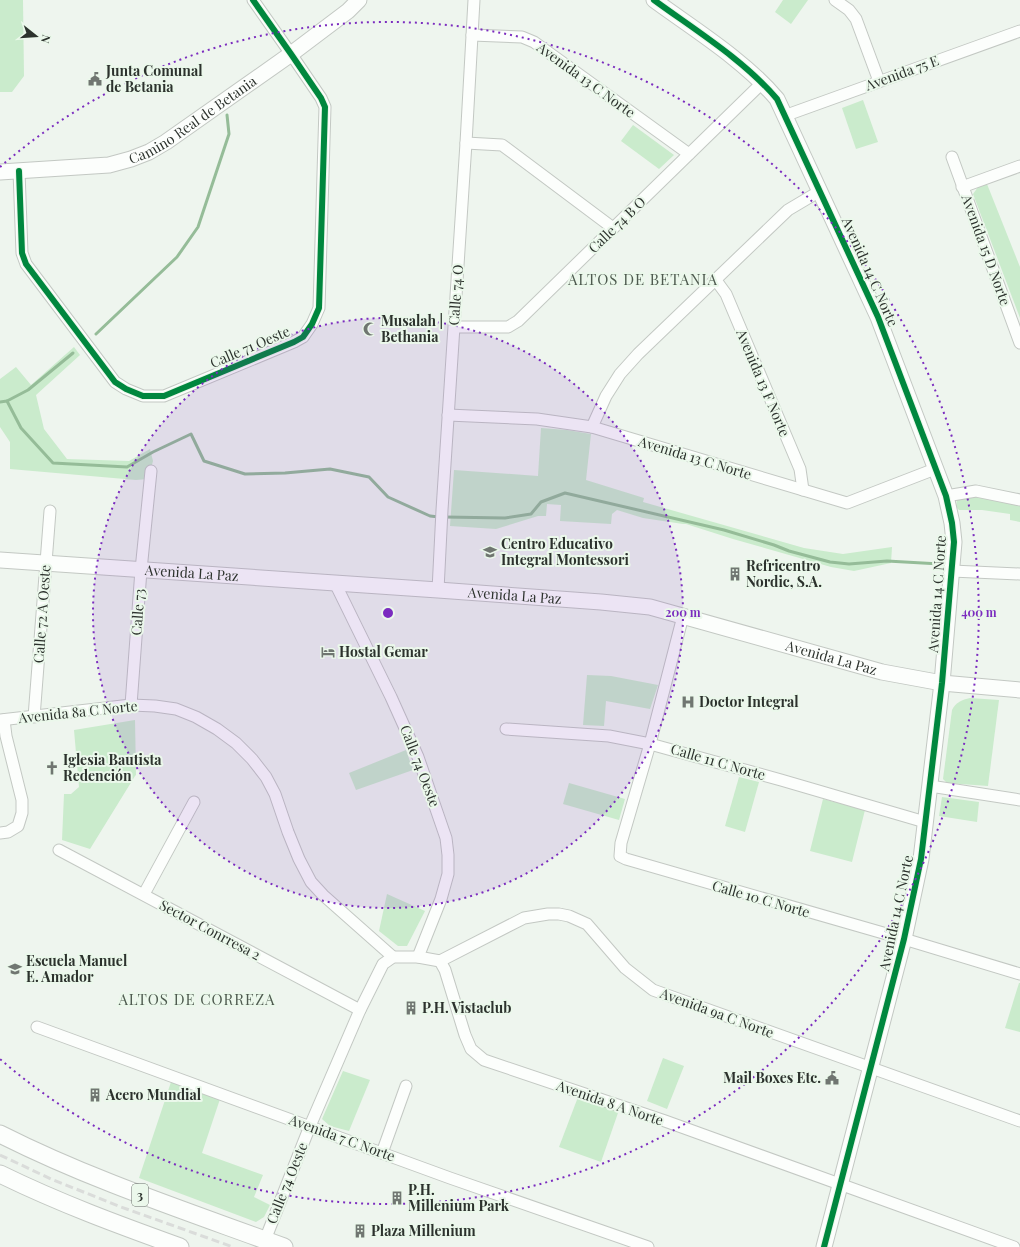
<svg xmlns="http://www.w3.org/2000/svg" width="1020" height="1247" font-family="'Playfair Display',serif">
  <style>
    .green { fill: #caebcc }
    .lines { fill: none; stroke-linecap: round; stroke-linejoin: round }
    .stream { stroke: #95bc98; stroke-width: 3 }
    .street-casing { stroke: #c3c8c3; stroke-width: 13 }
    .secondary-casing { stroke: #c3c8c3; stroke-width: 17 }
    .primary-casing { stroke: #c3c8c3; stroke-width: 19 }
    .street { stroke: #fcfefc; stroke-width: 11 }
    .secondary { stroke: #fcfefc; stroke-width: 15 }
    .primary { stroke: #fcfefc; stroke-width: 17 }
    .rail { stroke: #dadcda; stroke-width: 3; stroke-dasharray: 8 4; stroke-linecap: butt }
    .cycleway-casing { stroke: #ebf8eb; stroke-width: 8 }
    .cycleway { stroke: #00873e; stroke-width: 6 }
    .ring { fill: none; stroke: #7b2cbf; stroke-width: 2; stroke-dasharray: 2 4 }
    .labels { text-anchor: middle; stroke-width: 4; stroke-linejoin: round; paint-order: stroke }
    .shield { fill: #ebf8eb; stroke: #656d66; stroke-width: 1 }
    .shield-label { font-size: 13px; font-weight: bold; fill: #2c322d }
    .poi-label { font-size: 14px; font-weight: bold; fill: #2c322d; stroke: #ebf8eb; text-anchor: start }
    .street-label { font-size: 14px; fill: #2c322d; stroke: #ebf8eb }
    .neighbourhood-label { font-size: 15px; letter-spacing: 1px; fill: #4e5a4f; stroke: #ebf8eb }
    .centre { fill: #7b2cbf; stroke: #ebf8eb; stroke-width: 2 }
    .ring-label { font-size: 12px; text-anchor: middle; font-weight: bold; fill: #7b2cbf; stroke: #ebf8eb; stroke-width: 4; stroke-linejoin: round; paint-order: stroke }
  </style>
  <rect width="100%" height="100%" fill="#eef5ee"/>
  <g class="green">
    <path d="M0,0H23L24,76L12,92H0Z"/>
    <path d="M783,0H808L791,24L775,12Z"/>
    <path d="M863,100L878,142L856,149L842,108Z"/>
    <path d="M633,125L674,155L659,169L621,141Z"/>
    <path d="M987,184L1020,267V318L973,194L978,187Z"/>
    <path d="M74,347L80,355L36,395L44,429L67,459L129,461L150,449L153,461L148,479L136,480L10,469V442L0,427V379L16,367L31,385Z"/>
    <path d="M541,428L567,430L591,434L586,480L644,498L643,502L804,548L843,554L892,547L891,563L854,571L831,567L733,539L686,524H683L643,518L617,510L612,514L611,524L560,521L561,505L547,504L546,516H538L496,529L450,526L454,470L538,476Z"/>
    <path d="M972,495L1020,505V522L1010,520V514L982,510H959L956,507L957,499Z"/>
    <path d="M587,675L611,676L658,685L650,709L606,701L604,726L583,725Z"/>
    <path d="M970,698L999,700L988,786L947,783L943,779L952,710C956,702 962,700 970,698Z"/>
    <path d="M135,720L136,775L135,776L90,849L62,840L64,794H71L79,787L74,730Z"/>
    <path d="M406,750L413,770L356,790L349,773Z"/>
    <path d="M739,777L759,782L745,832L725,826Z"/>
    <path d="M569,783L625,799L619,820L563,804Z"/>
    <path d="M942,797L979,802L977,822L939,816Z"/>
    <path d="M823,799L865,810L852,862L810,851Z"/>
    <path d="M387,894L425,911L407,946H398L379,931Z"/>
    <path d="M1019,983H1020V1032L1005,1028Z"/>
    <path d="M663,1058L684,1066L667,1109L647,1101Z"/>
    <path d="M343,1071L370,1080L349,1131L330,1126L322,1119Z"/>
    <path d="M171,1082L220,1099L202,1153L263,1175L254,1197L270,1205L264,1217L256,1222L139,1178Z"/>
    <path d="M578,1097L619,1110L601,1162L559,1147Z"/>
  </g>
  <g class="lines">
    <g class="stream">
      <path d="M96,334L177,257L198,227L229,134L227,115"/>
      <path d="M7,401L28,390L73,353"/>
      <path d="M0,402L7,401L21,428L53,463L127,467L153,452L191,434L204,461L245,474L285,473L330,469L369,477L388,497L430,516L439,517"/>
      <path d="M445,517L505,518L531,514L541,502L565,493L724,530L774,545L789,551L830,562L849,564L887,561L940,564"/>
    </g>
    <g class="street-casing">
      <g id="street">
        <path d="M835,0L849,10L856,19L879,81"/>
        <path d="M472,35L522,37L534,42L689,154"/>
        <path d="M784,116L1020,31"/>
        <path d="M466,143L502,145L613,228"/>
        <path d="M952,157L1020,343"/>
        <path d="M19,171L22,253L26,264L115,382L126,389L143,396H164L294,342L303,337L312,324L319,308L325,107L321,98L291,54L253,0"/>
        <path d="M962,187L1020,166"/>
        <path d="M715,279L726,294L800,469L803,490"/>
        <path d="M455,327H508L518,321L762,83"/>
        <path d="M448,415L537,419L592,427L847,503L935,469"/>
        <path d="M592,427L606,396L620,374L638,354L788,210L820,191"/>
        <path d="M946,496L976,491L1020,500"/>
        <path d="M952,571L1020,574"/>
        <path d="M335,583L391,697L418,757L446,838L448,855V874L441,899L418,957"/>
        <path d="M438,590L442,510L466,143L474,0"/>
        <path d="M683,616L650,744L621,843L620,856L626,859L904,939L1020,974"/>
        <path d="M131,705L141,570L151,471"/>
        <path d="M34,717L50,511"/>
        <path d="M0,720L131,705L155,706L176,709L196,717L217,729L236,743L252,759L266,777L275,794L288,832L299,859L311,882L323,895L393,957"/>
        <path d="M506,729L609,736L650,744L781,780L925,822"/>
        <path d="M930,786L1020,800"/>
        <path d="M0,833L8,832L18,826L22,813V800L6,736L4,720"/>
        <path d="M59,850L360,1010"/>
        <path d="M144,894L194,802"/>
        <path d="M440,961L445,970L465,1035L471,1049L484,1060L665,1121L1014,1247"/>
        <path d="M440,961L524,918L548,914H559L569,916L587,924L625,968L653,990L1020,1121"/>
        <path d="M37,1027L450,1178L648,1247"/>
        <path d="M382,1153L406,1086"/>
        <path d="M265,1240L310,1126L360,1010L383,964L393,957H418L440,961"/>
      </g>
    </g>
    <g class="secondary-casing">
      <g id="secondary">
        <path d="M654,0C695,30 744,60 777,99L878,317L946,496L952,523L954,542L942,683L921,859L904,939L824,1247"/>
        <path id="s1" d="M0,172L109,165L131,159L149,152L166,142L291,54L348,11L359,0"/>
        <path id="s2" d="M0,560L438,590L601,602L650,607L882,672L942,683L1020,690"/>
      </g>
    </g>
    <g class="primary-casing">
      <g id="primary">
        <path d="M0,1134C91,1180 189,1212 284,1247"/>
        <path d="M0,1174C59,1203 119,1225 180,1247"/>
      </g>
    </g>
    <use href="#street" class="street"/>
    <use href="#secondary" class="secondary"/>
    <use href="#primary" class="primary"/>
    <path class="rail" d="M0,1155L51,1179L121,1207L233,1247"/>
    <g class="cycleway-casing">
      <g id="cycleway">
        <path d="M654,0C695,30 744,60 777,99L878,317L946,496L952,523L954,542L942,683L921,859L904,939L824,1247"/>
        <path d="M19,171L22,253L26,264L115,382L126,389L143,396H164L294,342L303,337L312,324L319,308L325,107L321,98L291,54L253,0"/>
      </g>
    </g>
    <use href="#cycleway" class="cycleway"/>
  </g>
  <circle cx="388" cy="613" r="295" fill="#7b2cbf" fill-opacity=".12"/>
  <g class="ring">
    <circle cx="388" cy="613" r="295"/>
    <path d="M0 167A591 591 0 1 1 0 1059"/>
  </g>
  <defs>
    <g id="civic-bare" transform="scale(1.08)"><path d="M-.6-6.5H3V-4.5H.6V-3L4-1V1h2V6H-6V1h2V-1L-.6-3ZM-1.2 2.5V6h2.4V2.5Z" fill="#707671" stroke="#ebf8eb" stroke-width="2.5" paint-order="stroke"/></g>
    <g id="mosque-bare" transform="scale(1.08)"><path d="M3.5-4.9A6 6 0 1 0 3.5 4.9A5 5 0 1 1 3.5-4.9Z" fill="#707671" stroke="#ebf8eb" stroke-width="2.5" paint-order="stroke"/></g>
    <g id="school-bare" transform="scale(1.08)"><path d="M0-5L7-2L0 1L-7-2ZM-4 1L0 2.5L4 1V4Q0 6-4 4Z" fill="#707671" stroke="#ebf8eb" stroke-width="2.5" paint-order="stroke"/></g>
    <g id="building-bare" transform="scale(1.08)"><path d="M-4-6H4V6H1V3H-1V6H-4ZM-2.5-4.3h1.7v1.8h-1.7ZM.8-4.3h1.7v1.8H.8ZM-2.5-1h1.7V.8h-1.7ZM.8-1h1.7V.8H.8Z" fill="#707671" stroke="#ebf8eb" stroke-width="2.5" paint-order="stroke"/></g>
    <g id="hotel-bare" transform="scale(1.08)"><path d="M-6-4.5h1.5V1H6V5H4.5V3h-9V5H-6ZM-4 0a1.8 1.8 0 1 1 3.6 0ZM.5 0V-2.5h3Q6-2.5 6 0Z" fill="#707671" stroke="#ebf8eb" stroke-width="2.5" paint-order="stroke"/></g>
    <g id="hospital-bare" transform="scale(1.08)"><path d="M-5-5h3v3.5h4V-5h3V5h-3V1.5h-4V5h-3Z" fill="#707671" stroke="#ebf8eb" stroke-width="2.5" paint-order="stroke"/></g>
    <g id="church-bare" transform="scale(1.08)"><path d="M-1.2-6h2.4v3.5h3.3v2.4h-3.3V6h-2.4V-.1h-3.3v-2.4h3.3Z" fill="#707671" stroke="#ebf8eb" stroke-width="2.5" paint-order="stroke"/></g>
  </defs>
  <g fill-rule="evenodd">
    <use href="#civic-bare" x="95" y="79"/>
    <use href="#mosque-bare" x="370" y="329"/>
    <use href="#school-bare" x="490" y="552"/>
    <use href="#building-bare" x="735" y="574"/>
    <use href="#hotel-bare" x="328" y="652"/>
    <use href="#hospital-bare" x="688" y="702"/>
    <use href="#church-bare" x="52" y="768"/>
    <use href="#school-bare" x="15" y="969"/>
    <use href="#building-bare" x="411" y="1008"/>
    <use href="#civic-bare" x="832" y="1078"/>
    <use href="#building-bare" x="95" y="1095"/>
    <use href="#building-bare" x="397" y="1198"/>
    <use href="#building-bare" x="360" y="1231"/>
  </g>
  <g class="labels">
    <rect class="shield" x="132" y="1184" width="16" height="22" rx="3"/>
    <g class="shield-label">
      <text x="140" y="1200">3</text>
    </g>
    <g class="poi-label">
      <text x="106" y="76">Junta Comunal<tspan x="106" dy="16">de Betania</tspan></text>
      <text x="381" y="326">Musalah |<tspan x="381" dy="16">Bethania</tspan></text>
      <text x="501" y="549">Centro Educativo<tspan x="501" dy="16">Integral Montessori</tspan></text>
      <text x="746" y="571">Refricentro<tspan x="746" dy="16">Nordic, S.A.</tspan></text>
      <text x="339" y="657">Hostal Gemar</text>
      <text x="699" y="707">Doctor Integral</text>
      <text x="63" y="765">Iglesia Bautista<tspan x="63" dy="16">Redención</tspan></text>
      <text x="26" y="966">Escuela Manuel<tspan x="26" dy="16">E. Amador</tspan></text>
      <text x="422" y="1013">P.H. Vistaclub</text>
      <text x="821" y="1083" text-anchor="end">Mail Boxes Etc.</text>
      <text x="106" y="1100">Acero Mundial</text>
      <text x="408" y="1195">P.H.<tspan x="408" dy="16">Millenium Park</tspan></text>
      <text x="371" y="1236">Plaza Millenium</text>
    </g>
    <g class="street-label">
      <text transform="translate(902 73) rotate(-20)" y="5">Avenida 75 E</text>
      <text transform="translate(586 80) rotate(36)" y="5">Avenida 13 C Norte</text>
      <text dy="5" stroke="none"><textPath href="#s1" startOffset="205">Camino Real de Betania</textPath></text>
      <text transform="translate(617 225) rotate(-44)" y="5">Calle 74 B O</text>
      <text transform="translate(986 250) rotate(70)" y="5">Avenida 15 D Norte</text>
      <text transform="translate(870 272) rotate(66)" y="5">Avenida 14 C Norte</text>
      <text transform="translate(456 295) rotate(-86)" y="5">Calle 74 O</text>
      <text transform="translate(250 347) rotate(-23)" y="5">Calle 71 Oeste</text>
      <text transform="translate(763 383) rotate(67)" y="5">Avenida 13 F Norte</text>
      <text transform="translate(695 458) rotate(17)" y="5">Avenida 13 C Norte</text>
      <text dy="5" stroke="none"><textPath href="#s2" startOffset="192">Avenida La Paz</textPath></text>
      <text transform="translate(937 594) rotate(-86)" y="5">Avenida 14 C Norte</text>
      <text dy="5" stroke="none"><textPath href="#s2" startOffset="516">Avenida La Paz</textPath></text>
      <text transform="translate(138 612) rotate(-86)" y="5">Calle 73</text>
      <text transform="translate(42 614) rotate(-86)" y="5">Calle 72 A Oeste</text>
      <text dy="5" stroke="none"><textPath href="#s2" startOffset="840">Avenida La Paz</textPath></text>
      <text transform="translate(78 712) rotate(-6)" y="5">Avenida 8a C Norte</text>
      <text transform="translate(718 762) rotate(16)" y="5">Calle 11 C Norte</text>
      <text transform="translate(420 766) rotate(69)" y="5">Calle 74 Oeste</text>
      <text transform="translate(761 899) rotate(16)" y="5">Calle 10 C Norte</text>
      <text transform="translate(896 913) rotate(-78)" y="5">Avenida 14 C Norte</text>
      <text transform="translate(210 930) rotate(28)" y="5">Sector Conrresa 2</text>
      <text transform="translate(717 1013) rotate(20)" y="5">Avenida 9a C Norte</text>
      <text transform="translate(610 1103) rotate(19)" y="5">Avenida 8 A Norte</text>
      <text transform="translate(342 1138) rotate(20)" y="5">Avenida 7 C Norte</text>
      <text transform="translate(287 1183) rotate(-68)" y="5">Calle 74 Oeste</text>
    </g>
    <g class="neighbourhood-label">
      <text x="643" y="285">ALTOS DE BETANIA</text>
      <text x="197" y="1005">ALTOS DE CORREZA</text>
    </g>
  </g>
  <circle cx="388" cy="613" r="6" class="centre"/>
  <g class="ring-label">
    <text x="683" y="617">200 m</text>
    <text x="979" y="617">400 m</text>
  </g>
  <g transform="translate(36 36) rotate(107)" stroke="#ebf8eb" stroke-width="3" paint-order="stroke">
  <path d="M0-3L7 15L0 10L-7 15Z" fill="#2c322d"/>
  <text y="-6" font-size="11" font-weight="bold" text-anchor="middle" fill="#2c322d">N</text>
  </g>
</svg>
